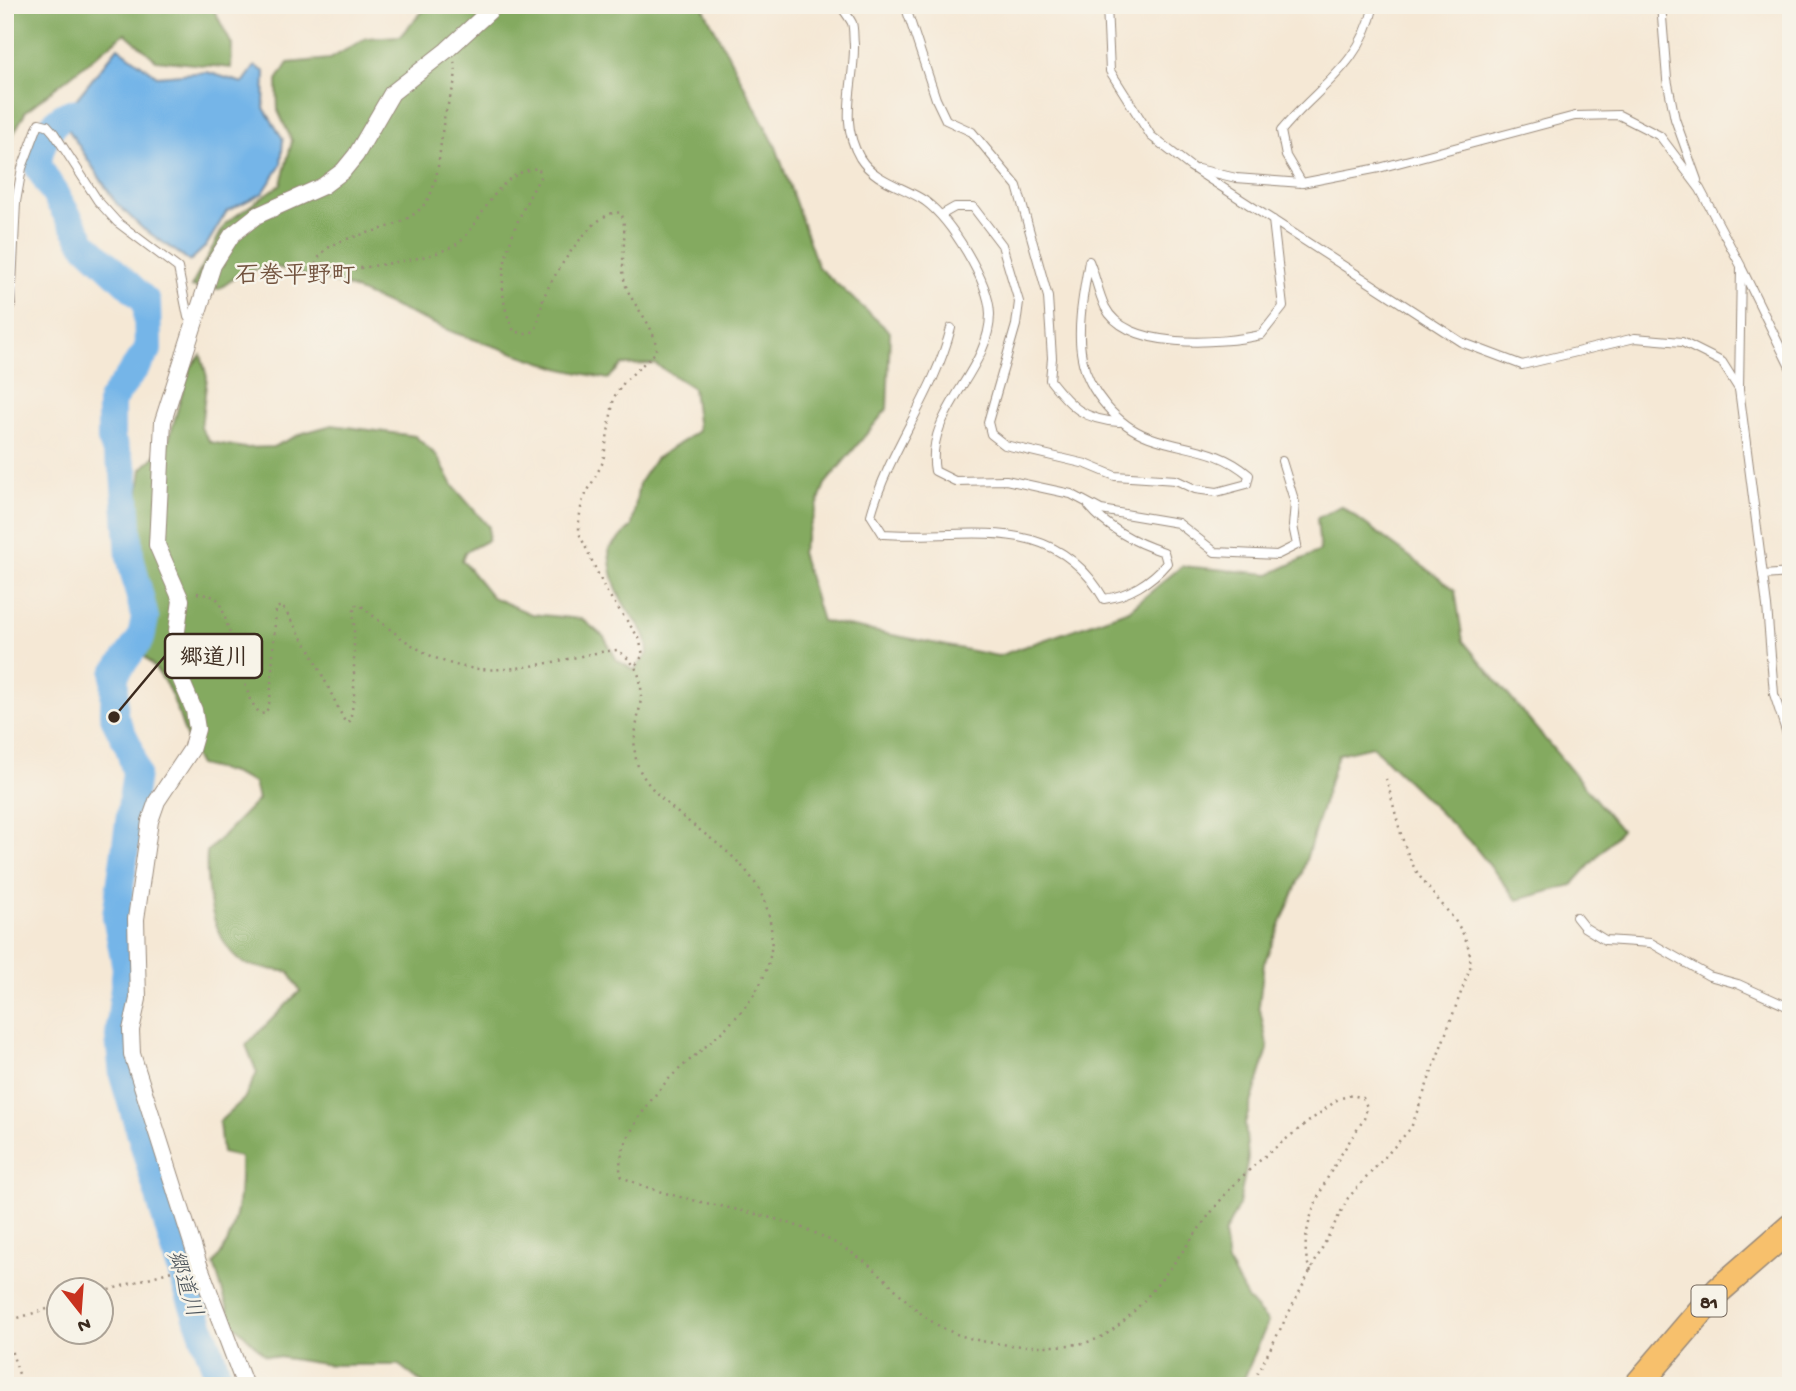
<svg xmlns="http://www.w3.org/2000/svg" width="1796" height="1391" font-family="'Gochi Hand','Klee One',sans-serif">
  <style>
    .forest { fill: #84aa60; stroke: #606a3f; stroke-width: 2 }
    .water { fill: #74b5e8; stroke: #587083; stroke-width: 2 }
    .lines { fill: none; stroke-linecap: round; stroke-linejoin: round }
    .river { stroke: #74b5e8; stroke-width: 28 }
    .lane-casing { stroke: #98897a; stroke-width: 10 }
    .street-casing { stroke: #98897a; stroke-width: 18 }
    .primary-casing { stroke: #98897a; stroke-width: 29 }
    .path { stroke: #98897a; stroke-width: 2.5; stroke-dasharray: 2 5; stroke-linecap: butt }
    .lane { stroke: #fff; stroke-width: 8 }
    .street { stroke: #fff; stroke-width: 16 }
    .primary { stroke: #f7c06c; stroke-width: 26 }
    .labels { text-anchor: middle; stroke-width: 5; stroke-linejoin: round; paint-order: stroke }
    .shield { fill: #f7f3e8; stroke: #73665b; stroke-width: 2 }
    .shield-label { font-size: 19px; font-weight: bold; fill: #3b2a1e }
    .water-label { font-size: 23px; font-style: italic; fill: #4c545b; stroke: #f7f3e8 }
    .quarter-label { font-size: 24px; font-weight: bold; fill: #72533e; stroke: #f7f3e8 }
    .leader { fill: none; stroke: #3b2a1e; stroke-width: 2.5 }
    .callout-dot { fill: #3b2a1e; stroke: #f7f3e8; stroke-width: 2.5 }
    .callout { fill: #f7f3e8; stroke: #3b2a1e; stroke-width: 2.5 }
    .callout-label { font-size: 23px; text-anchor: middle; font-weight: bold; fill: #3b2a1e }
  </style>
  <rect width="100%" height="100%" fill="#f7f3e8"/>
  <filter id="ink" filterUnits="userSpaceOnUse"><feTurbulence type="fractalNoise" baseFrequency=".0143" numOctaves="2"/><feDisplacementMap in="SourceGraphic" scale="14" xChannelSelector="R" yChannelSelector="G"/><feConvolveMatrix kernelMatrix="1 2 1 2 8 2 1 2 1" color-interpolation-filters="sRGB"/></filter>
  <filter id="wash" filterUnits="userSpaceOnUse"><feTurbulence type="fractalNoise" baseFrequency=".00686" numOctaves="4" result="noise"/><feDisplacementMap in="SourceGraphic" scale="28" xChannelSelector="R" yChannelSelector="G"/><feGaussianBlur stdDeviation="1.57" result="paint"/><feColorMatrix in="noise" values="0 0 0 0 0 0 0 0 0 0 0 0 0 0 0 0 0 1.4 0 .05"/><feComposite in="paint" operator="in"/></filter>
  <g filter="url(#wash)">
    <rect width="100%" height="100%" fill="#f5e8d5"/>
    <g class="forest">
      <path d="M5,5H215L213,8L232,45L231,68L156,60L125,33L26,111L5,149Z"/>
      <path d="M425,5H702L776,147L818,267L890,332L887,409L825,484L801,552L822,621L998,656L1129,610L1182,566L1270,574L1320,551L1317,518L1341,506L1455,590L1463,641L1621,830L1572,885L1517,900L1474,846L1372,746L1338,754L1302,873L1264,963L1259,1005L1268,1049L1245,1123L1248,1158L1239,1205L1224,1234L1228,1263L1248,1300L1268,1322L1241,1386H426L399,1365H329L265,1355L232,1322L214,1264C238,1234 241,1195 240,1157L222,1153L219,1122L244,1099L257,1073L246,1045L300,991L289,972C276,969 252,969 242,962C211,940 205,887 207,852L258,800L254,783L232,773L199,765C175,722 182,694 144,656L149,606L137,554L136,514L142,469L168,443L189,369L201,355L207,377L201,428L210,442L245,448L273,447L303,433L332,425L415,436L437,456L454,487L489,527L488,540L465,552L462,560L492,597L531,614L582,619L604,637L617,660L634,670L648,654C647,627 636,625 624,604C614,587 610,569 609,549L632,526L639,483L655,459L698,431L693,388L655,364L622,365L608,379L562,369L455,333L344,285L272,266L243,272L219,289L191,287L226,223L281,184L292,141L278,111L277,80L288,63L330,59L366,38L400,36L424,10Z"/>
    </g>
    <path class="water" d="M118,47L157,76L207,72L243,83L255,66L265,72L264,108L283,139L281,165L263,193L227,211L206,246L190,261L142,228L116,203L61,118Z"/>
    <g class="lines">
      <path class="river" d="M91,112C84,113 75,112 68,114C50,121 38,148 38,166L84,243L147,302L148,350L111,401V439L124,471L130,556L145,618L141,638L115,674L114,717L129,747L136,773L116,916L126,968L119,1037L123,1075L184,1280L222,1386"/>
    </g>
  </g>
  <g filter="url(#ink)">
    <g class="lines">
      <g class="lane-casing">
        <g id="lane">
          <path d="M840,5C844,11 849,17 852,23C854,29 853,37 854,44C855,84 838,121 860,158C875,182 903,186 925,201C951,220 989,281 990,314C990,372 924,411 935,471L955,481L1006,480L1043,488L1071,494L1101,510L1178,523L1215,552L1277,555L1297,545L1293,526L1295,503L1282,461"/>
          <path d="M905,5L936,99L946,120L972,132L1017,186L1048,297L1052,358L1050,380C1071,407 1084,420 1119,422"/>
          <path d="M1107,5L1110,71L1151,136L1191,167L1461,342L1522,365L1635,338L1682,342L1722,362L1739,389L1767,606L1774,694L1791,746"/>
          <path d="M1661,5L1667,79L1675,119L1697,180"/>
          <path d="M1789,5L1791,17"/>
          <path d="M1198,169L1236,178L1302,183L1379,168L1575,116L1619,115L1660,136L1700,189L1741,266L1739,389"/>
          <path d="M1302,183L1286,156L1281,131C1318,86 1360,67 1374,5"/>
          <path d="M941,215L955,207H973L1002,245L1019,302L1016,325L988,422L991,434L1005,445L1086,464L1115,476L1176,480L1195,489L1217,492L1247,484L1249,475C1216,447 1187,451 1149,437C1118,426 1088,391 1082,358C1076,328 1084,291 1089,261C1095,275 1098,292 1105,307C1127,351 1220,344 1261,335L1283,307L1273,220"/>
          <path d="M1742,269L1791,369"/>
          <path d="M11,306L16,202L22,168L39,123L47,125L54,133L98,201L117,222L178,268L188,317L192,323"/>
          <path d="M951,328C934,395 889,449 871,515L883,534C966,540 1053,509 1104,599C1128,596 1151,582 1167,563L1164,552C1136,543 1108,529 1089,506"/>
          <path d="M1763,575L1791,573"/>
          <path d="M1576,917L1584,927L1605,940L1651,943L1709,976L1738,984L1791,1008"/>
        </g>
      </g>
      <g class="street-casing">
        <path id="street" d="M245,1386L198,1262L132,1054L131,1030L138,999L136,919L150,821L157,801L191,750L197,729L194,710L173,661L181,600L157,545L163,421L213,265L232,235L256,216L323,186L343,171L356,155L392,93L447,50L496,5"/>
      </g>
      <g class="primary-casing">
        <path id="primary" d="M1637,1386L1719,1290L1791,1227"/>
      </g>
      <g class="path">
        <path d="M454,62C460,79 447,102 444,119C440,142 440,172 431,193C410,242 328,225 316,264L325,271L342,272C372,264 441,260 462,240C487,214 496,172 539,168L540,177C514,224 487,279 514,331L525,334L535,331C539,321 540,310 543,299C551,278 595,206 621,213C629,229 619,262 625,283C633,309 657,325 656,352L625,381L614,397L603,462L582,502L579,520V533L606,591L639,638L643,655L636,665"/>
        <path d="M197,593L216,597L222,608L250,700L260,714L266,713L270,700L276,608L282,606L310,650L345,722L350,721L354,698V606L359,604C427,661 456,681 548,663C571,659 593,652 617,650C670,684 615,732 643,776C677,828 748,846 767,909C790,985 723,1030 675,1073C655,1091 610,1151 622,1177C681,1205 750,1206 810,1231C835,1241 861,1257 881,1275C901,1294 917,1314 941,1327C967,1341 999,1345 1028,1346C1048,1346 1071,1347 1091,1341C1140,1327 1196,1225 1232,1187C1263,1154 1303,1127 1338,1099L1352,1095L1363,1098L1367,1107L1364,1119C1340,1156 1289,1227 1311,1272"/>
        <path d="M5,988L11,316"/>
        <path d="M102,1292L185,1267"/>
        <path d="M5,1322L60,1305"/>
        <path d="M5,1332L23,1386"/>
        <path d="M1251,1386L1348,1198L1411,1128L1470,968C1474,926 1433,902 1414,867C1400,841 1395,807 1386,779"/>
      </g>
      <use href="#lane" class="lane"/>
      <use href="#street" class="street"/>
      <use href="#primary" class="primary"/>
    </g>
  </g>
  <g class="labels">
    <rect class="shield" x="1691.5" y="1285.5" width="35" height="31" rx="5"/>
    <g class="shield-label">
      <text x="1709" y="1308">81</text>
    </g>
    <g class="water-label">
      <text transform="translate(186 1283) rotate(72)" y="8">郷道川</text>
    </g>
    <g class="quarter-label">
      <text x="295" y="282">石巻平野町</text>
    </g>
  </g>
  <path class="leader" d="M114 717L165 656"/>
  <circle class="callout-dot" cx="114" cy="717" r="7"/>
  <rect class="callout" x="165" y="634" width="97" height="44" rx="7"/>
  <g class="callout-label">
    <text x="214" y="664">郷道川</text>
  </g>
  <rect width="1796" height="1391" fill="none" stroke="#f7f3e8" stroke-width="28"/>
  <g transform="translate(80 1311) rotate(163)"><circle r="33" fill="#f7f3e8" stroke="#aca397" stroke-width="2"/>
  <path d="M0-5L12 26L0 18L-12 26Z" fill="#c8321e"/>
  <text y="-10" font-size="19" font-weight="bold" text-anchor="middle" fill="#3b2a1e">N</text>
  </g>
</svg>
